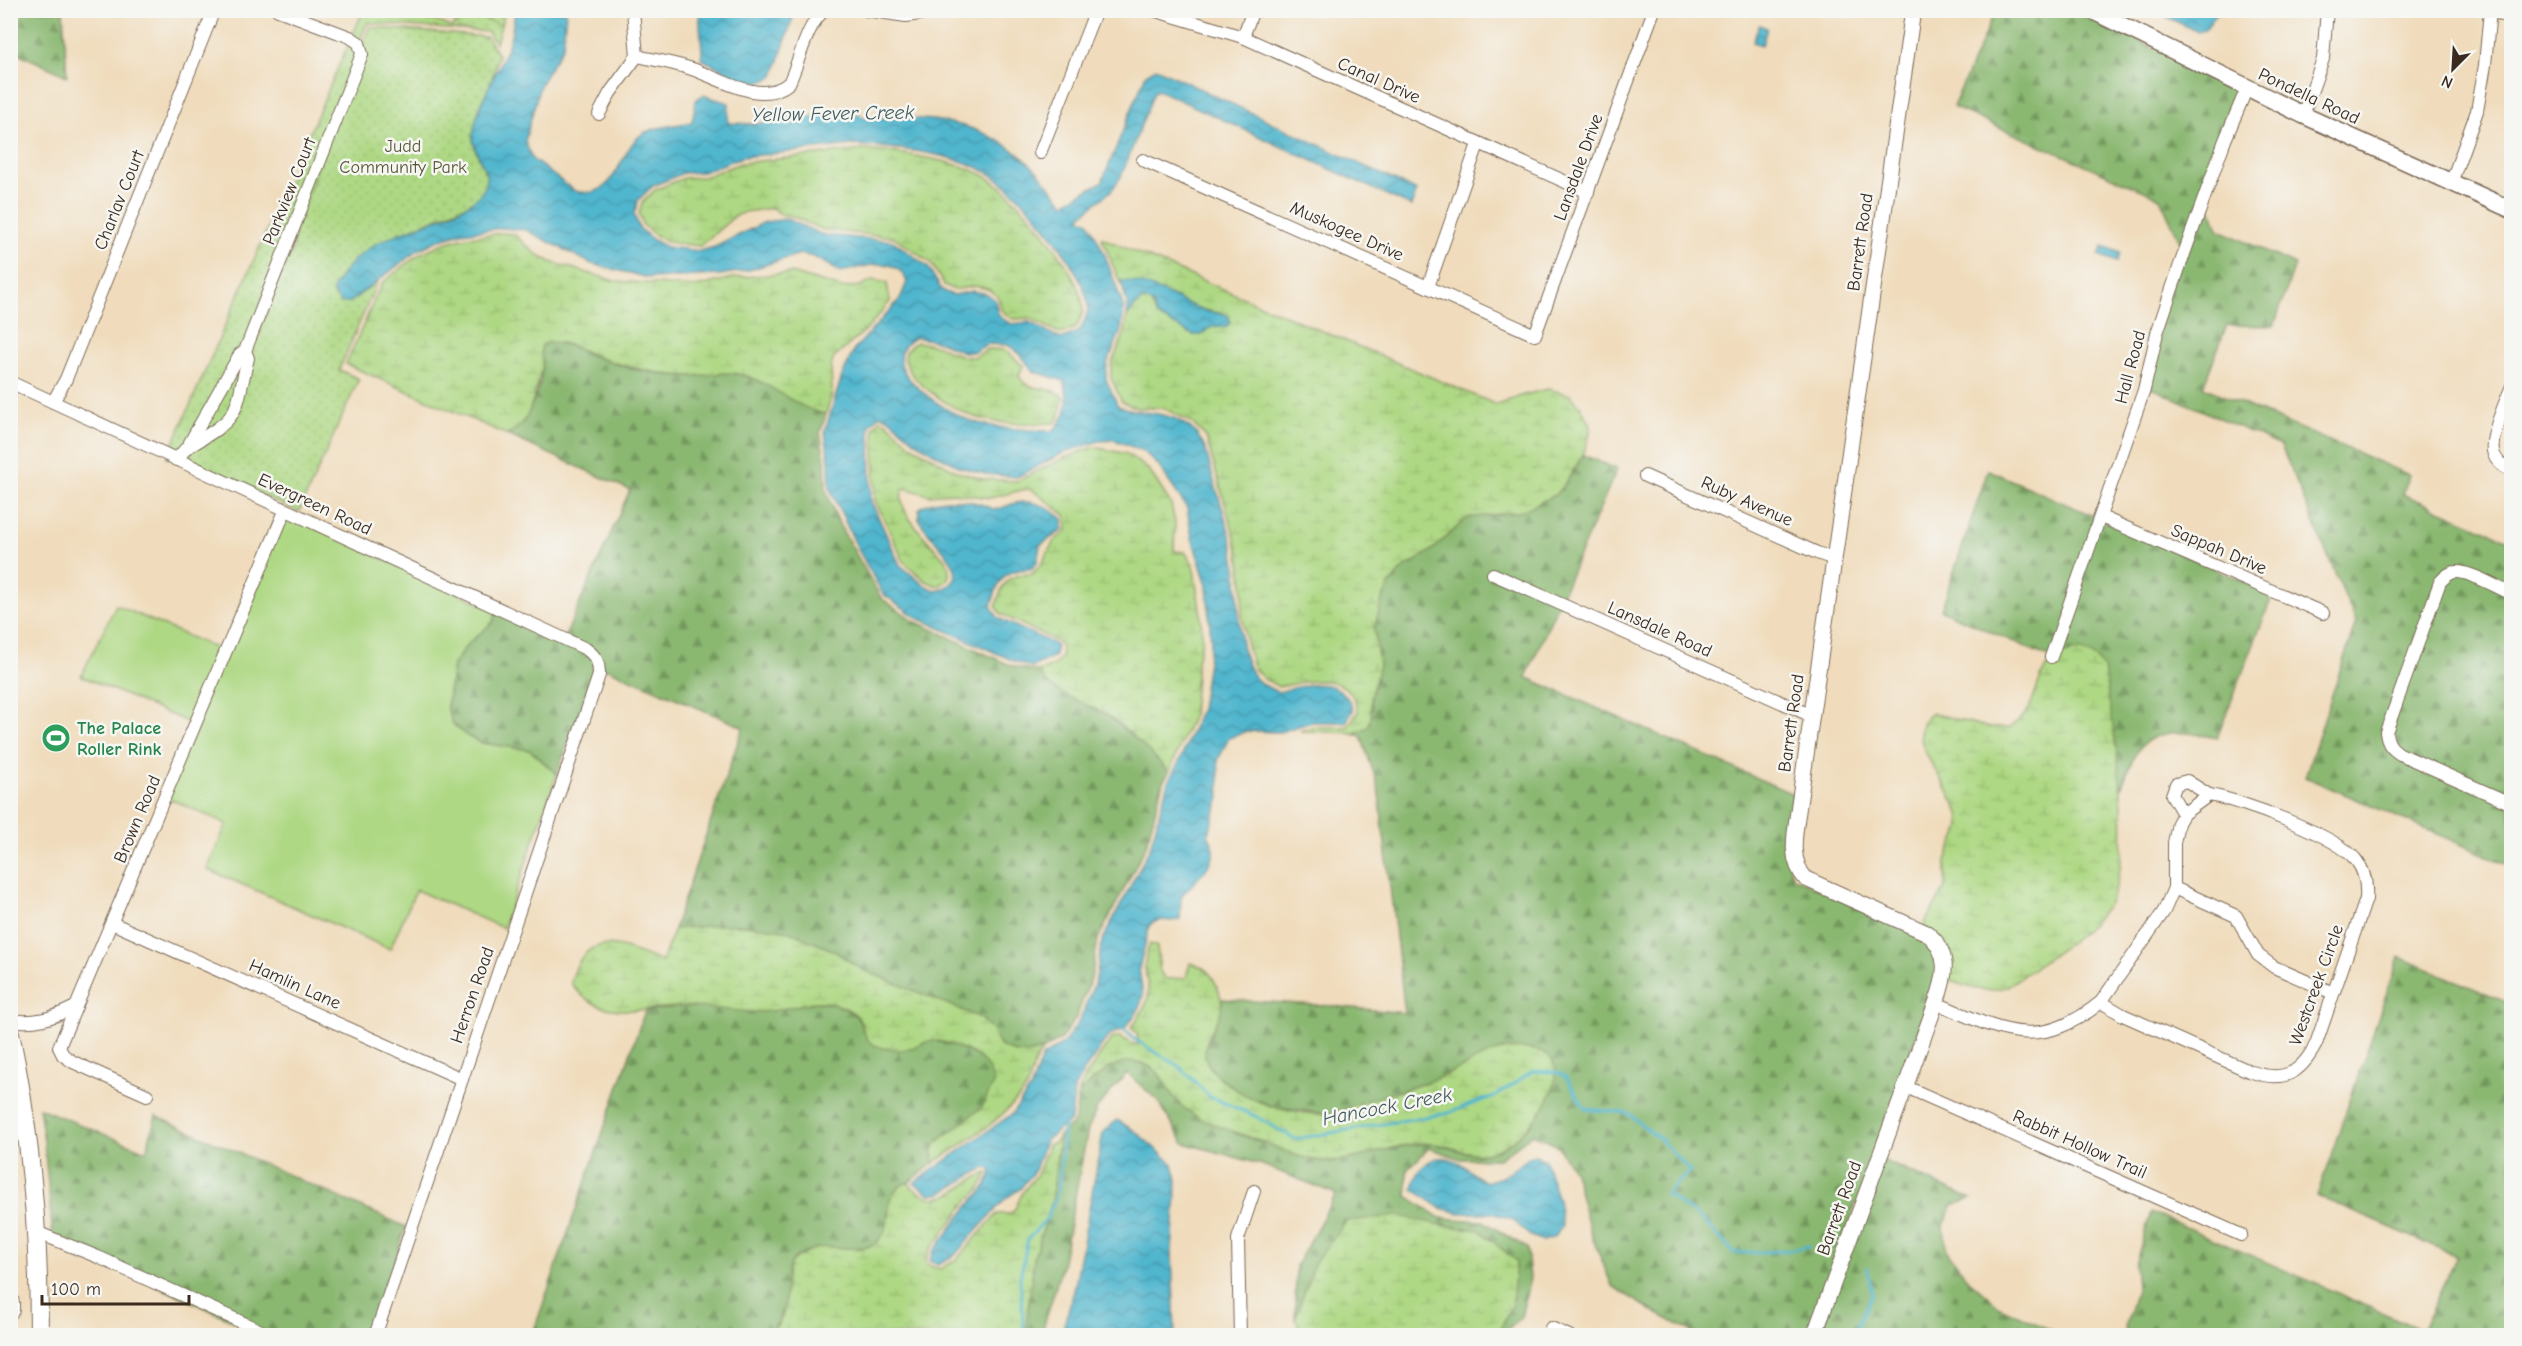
<svg xmlns="http://www.w3.org/2000/svg" width="2522" height="1346" font-family="'Comic Neue',sans-serif">
  <style>
    .grass { fill: #aed883; stroke: #748150; stroke-width: 1.5 }
    .forest { fill: url(#forest-firs); stroke: #627148; stroke-width: 1.5 }
    .wetland { fill: url(#wetland-marsh); stroke: #748150; stroke-width: 1.5 }
    .park { fill: url(#park-dots); stroke: #748150; stroke-width: 1.5 }
    .water { fill: url(#water-waves); stroke: #467076; stroke-width: 1.5; fill-rule: evenodd }
    .lines { fill: none; stroke-linecap: round; stroke-linejoin: round }
    .stream { stroke: #50b6ce; stroke-width: 3 }
    .minor-casing { stroke: #7a6855; stroke-width: 14 }
    .tertiary-casing { stroke: #7a6855; stroke-width: 17 }
    .secondary-casing { stroke: #7a6855; stroke-width: 19 }
    .primary-casing { stroke: #7a6855; stroke-width: 20 }
    .minor { stroke: #fff; stroke-width: 12 }
    .tertiary { stroke: #fff; stroke-width: 15 }
    .secondary { stroke: #fff; stroke-width: 16 }
    .primary { stroke: #fff; stroke-width: 18 }
    .labels { text-anchor: middle; stroke-width: 5; stroke-linejoin: round; paint-order: stroke }
    .street-label { font-size: 18px; fill: #3b2a1e; stroke: #f6f6f2 }
    .park-label { font-size: 18px; fill: #585637; stroke: #f6f6f2 }
    .leisure-label { font-size: 18px; font-weight: bold; fill: #27864d; stroke: #f6f6f2; text-anchor: start }
    .water-label { font-size: 20px; font-style: italic; fill: #425b5c; stroke: #f6f6f2 }
  </style>
  <defs>
    <pattern id="forest-firs" width="22" height="20" patternUnits="userSpaceOnUse" patternTransform="scale(1.5)"><rect width="22" height="20" fill="#8ab871"/><path d="M5 1l3.5 6h-7zM16 11l3.5 6h-7z" fill="#72965c"/></pattern>
    <pattern id="wetland-marsh" width="20" height="14" patternUnits="userSpaceOnUse" patternTransform="scale(1.5)"><rect width="20" height="14" fill="#aed883"/><path d="M1 5h8M5 5V1M11 12h8M15 12V8" fill="none" stroke="#97ba71"/></pattern>
    <pattern id="park-dots" width="8" height="8" patternUnits="userSpaceOnUse" patternTransform="scale(1.5)"><rect width="8" height="8" fill="#aed883"/><path d="M2 2h.1M6 6h.1" fill="none" stroke="#97ba71" stroke-width="1.8" stroke-linecap="round"/></pattern>
    <pattern id="water-waves" width="16" height="10" patternUnits="userSpaceOnUse" patternTransform="scale(1.5)"><rect width="16" height="10" fill="#50b6ce"/><path d="M0 5q4-4 8 0t8 0" fill="none" stroke="#4494a7"/></pattern>
  </defs>
  <rect width="100%" height="100%" fill="#f6f6f2"/>
  <filter id="ink" filterUnits="userSpaceOnUse"><feTurbulence type="fractalNoise" baseFrequency=".0167" numOctaves="2"/><feDisplacementMap in="SourceGraphic" scale="12" xChannelSelector="R" yChannelSelector="G"/><feConvolveMatrix kernelMatrix="1 2 1 2 8 2 1 2 1" color-interpolation-filters="sRGB"/></filter>
  <filter id="wash" filterUnits="userSpaceOnUse"><feTurbulence type="fractalNoise" baseFrequency=".008" numOctaves="4" result="noise"/><feDisplacementMap in="SourceGraphic" scale="24" xChannelSelector="R" yChannelSelector="G"/><feGaussianBlur stdDeviation="1.35" result="paint"/><feColorMatrix in="noise" values="0 0 0 0 0 0 0 0 0 0 0 0 0 0 0 0 0 1.4 0 .05"/><feComposite in="paint" operator="in"/></filter>
  <g filter="url(#wash)">
    <rect width="100%" height="100%" fill="#f0dcbc"/>
    <path class="grass" d="M279,511L497,611L493,622L467,645L453,665L447,708L453,724L469,737L482,743L530,750L557,774L503,928L416,890L390,949L207,869L227,824L161,795L192,724L81,676L116,605L222,651Z"/>
    <g class="forest">
      <path d="M11,10L63,11L67,76L11,50Z"/>
      <path d="M1995,11H2079L2238,90L2204,186L2218,229L2295,265L2274,326L2227,325L2203,387L2409,475L2403,494L2511,541V866L2305,777L2356,622L2281,446L2141,383L2183,248L2160,198L1953,107Z"/>
      <path d="M549,342C567,342 580,351 596,357C624,368 657,375 687,376C706,376 724,370 742,375C773,383 795,408 826,414L820,433L825,461L826,491L840,526L881,598L916,622L1012,666L1039,672L1052,687L1108,716L1143,745L1169,772L1163,781L1146,846L1098,939L1091,978L1076,1018L1061,1039L1045,1049L1028,1054L1016,1053L1000,1046L992,1030L981,1018L863,970L834,951L785,930L743,925L674,929L743,727L596,664L557,774L530,750L482,743L469,737L453,724L447,708L453,665L467,645L493,622L497,611L563,641L630,490L505,434C526,431 544,382 542,363C542,355 539,352 542,345Z"/>
      <path d="M1583,455L1617,469L1526,677L1793,794C1791,819 1782,854 1793,877L1924,938L1938,955L1939,973L1809,1335H1699L1661,1316L1612,1286L1591,1234L1574,1172L1558,1146L1533,1134L1499,1159H1461L1429,1148L1407,1170V1196L1440,1218L1483,1221L1527,1248L1530,1278L1521,1317L1501,1335H1497L1512,1305L1479,1230L1445,1226L1315,1262L1295,1319L1296,1266L1336,1194L1260,1164L1184,1143L1157,1100L1127,1073L1097,1108L1088,1129L1062,1266L1041,1335L1025,1336L1034,1257L1052,1201L1059,1136L1075,1121L1078,1094C1088,1086 1105,1068 1116,1063C1136,1055 1156,1068 1166,1083L1235,1133L1311,1159L1330,1162L1409,1145L1434,1144L1477,1155L1498,1150L1532,1124L1503,1049L1439,1078L1340,1111L1326,1114L1271,1106L1240,1093L1215,1074L1206,1061L1204,1052L1221,1010L1222,999L1332,1006L1405,1013L1378,786L1361,736L1353,733L1372,710L1371,698L1379,665L1374,628L1382,600L1390,584L1401,570L1431,551L1467,518L1522,511L1555,495L1566,483Z"/>
      <path d="M1988,470L2273,594L2217,738C2190,732 2157,726 2138,750C2130,761 2126,777 2121,789L2104,669L2053,659L1941,610Z"/>
      <path d="M2399,957L2511,1004V1335H2127L2125,1328L2137,1286L2135,1265L2151,1212L2422,1330L2457,1256L2317,1196Z"/>
      <path d="M816,1002L835,1004L846,1009L857,1017L861,1025L896,1050L909,1049L932,1040L956,1046L979,1057L989,1068L995,1082L982,1107L936,1143L933,1150L934,1163L909,1182L900,1186C896,1193 889,1202 888,1210C887,1220 888,1228 882,1237C867,1261 822,1237 796,1257C777,1273 801,1310 765,1335L732,1332L720,1336H532L645,1011L685,1006L770,1011Z"/>
      <path d="M39,1108L146,1151L156,1116L406,1227L371,1335H264L53,1238L44,1142Z"/>
      <path d="M1882,1160L1971,1199L1952,1206L1944,1226L1946,1250L1969,1280L2000,1307L2062,1335L1819,1336Z"/>
    </g>
    <g class="wetland">
      <path d="M472,11H505L501,25L471,15Z"/>
      <path d="M864,150C898,152 955,160 985,176C1017,193 1079,270 1083,306C1084,314 1079,321 1076,328L1061,334L1030,318L1013,319L1002,311L998,297L988,289L975,286L954,290L944,285L931,263L894,237L824,230L789,215H782L772,208L745,212L735,216L700,246L667,242L656,236L643,225L639,214L642,203L655,190L684,178L704,177L741,163Z"/>
      <path d="M503,233L514,234L535,253L551,262L615,281L696,287L732,278L791,273L842,288L860,286L873,280L887,283L890,301L869,327L834,358L831,366L832,394L826,414C794,408 773,383 743,375C725,370 707,376 688,376C662,375 636,368 611,362C590,356 564,335 542,345C539,352 542,355 542,363C543,369 539,376 538,381C533,400 528,430 505,434L346,364L382,283L420,254L439,245L462,238Z"/>
      <path d="M1102,238L1497,405L1520,396L1548,389L1570,395L1580,406L1591,425L1589,437L1583,455L1566,482L1555,495L1522,511L1467,518L1431,551L1401,570L1390,584L1382,600L1374,628L1379,665L1371,698V718L1368,727L1355,733L1300,731L1312,727H1347L1358,712C1352,670 1307,680 1279,687L1264,679L1254,668L1248,650L1242,616L1243,586L1239,552L1206,437L1190,421L1163,408H1138L1122,402L1111,378V365L1125,332L1127,316L1142,299L1150,301L1157,316L1164,320L1206,330L1216,325L1223,313C1187,311 1157,285 1121,281L1120,283Z"/>
      <path d="M917,342L938,346L964,357H975L988,349L1006,350L1023,366L1019,376C1028,394 1052,384 1063,397L1059,418L1055,423C1028,424 1002,425 975,417C955,411 875,364 917,342Z"/>
      <path d="M881,420L886,422L912,446L958,472L983,479L1017,481L1064,458L1094,447L1127,454L1149,470L1171,504L1175,522L1174,551L1185,552L1193,564L1201,615L1202,642L1197,661L1193,715L1169,772C1151,752 1131,733 1110,717C1088,702 1052,696 1039,672C1055,665 1066,662 1060,643L1001,614L996,606C1003,583 1006,574 1032,574L1041,565L1054,541L1067,531L1066,516L1032,490L1026,489L990,498L953,493L929,495L905,488C888,506 935,547 947,562C951,574 950,582 937,586L926,581L904,562L875,500L874,427Z"/>
      <path d="M2081,651L2096,658L2104,669C2112,725 2141,862 2105,909C2082,939 2039,963 2008,986C1986,994 1969,988 1948,980L1924,925C1930,913 1938,901 1944,889C1948,880 1945,870 1946,861C1950,845 1964,832 1959,814C1953,787 1897,735 1932,713L1991,728H2009C2016,722 2025,717 2029,708C2043,678 2040,654 2081,651Z"/>
      <path d="M721,925H743L785,930L834,951L863,970L981,1018L992,1030L1000,1046L1016,1053L1028,1054L1045,1049C1031,1058 1034,1077 1025,1090C1002,1121 966,1141 934,1163L933,1150L936,1143L982,1107L994,1082C991,1073 988,1066 981,1059C973,1052 940,1038 930,1041C918,1044 910,1051 896,1050C888,1049 875,1047 870,1042C863,1035 863,1024 858,1017C848,1006 829,1001 816,1002C801,1003 786,1009 771,1011C746,1014 719,1008 694,1007C650,1004 602,1027 571,983C584,926 623,946 662,962L674,929Z"/>
      <path d="M1150,944L1157,947L1160,972L1166,979L1186,978L1190,963C1202,966 1209,970 1215,982C1234,1019 1206,1024 1205,1052C1203,1076 1254,1102 1273,1107C1290,1110 1310,1116 1327,1114C1339,1113 1351,1106 1363,1102C1392,1093 1422,1086 1450,1073C1468,1065 1490,1050 1510,1049C1599,1041 1539,1133 1496,1150C1472,1160 1457,1146 1434,1144C1425,1143 1415,1144 1407,1145C1382,1149 1351,1162 1327,1161C1301,1160 1280,1149 1256,1139C1231,1130 1203,1124 1182,1106C1164,1090 1165,1068 1138,1062C1114,1057 1095,1080 1078,1094L1086,1076L1111,1039L1120,1037L1133,1044H1139L1137,1033L1131,1028C1137,1019 1146,1009 1148,998C1150,977 1139,970 1150,944Z"/>
      <path d="M1059,1136L1052,1201L1034,1257L1025,1335H720C735,1332 754,1339 766,1334C799,1320 775,1270 797,1257C807,1251 816,1247 828,1247C845,1247 867,1254 880,1239C897,1219 877,1193 909,1182C911,1188 914,1189 919,1192C947,1211 962,1179 988,1173L979,1190L969,1199L929,1251L926,1260L927,1265L940,1269L957,1259L997,1214H1009L1014,1211L1023,1192L1038,1173L1049,1144L1054,1143Z"/>
      <path d="M1399,1216L1445,1226L1479,1230L1516,1261L1512,1305L1497,1335H1304L1295,1319L1315,1262L1347,1221Z"/>
    </g>
    <g class="park">
      <path d="M363,11H420L433,20L452,27L471,15L501,25L496,44L488,32L367,23L359,43L356,71L253,338L184,458H167Z"/>
      <path d="M369,27L487,37L498,55L475,149L487,176L489,196L398,234L339,370L359,379L299,512L192,463L189,458L198,431L245,351L257,340L276,284L292,252L296,227Z"/>
    </g>
    <g class="water">
      <path d="M425,11H467L454,22Z"/>
      <path d="M515,11H566L563,46L540,85L525,141L532,159L575,191C620,203 617,146 646,132C659,126 678,125 692,122L696,100L703,95L729,103L728,123L757,124L781,119L859,114L864,118C927,117 983,118 1031,165C1043,177 1053,191 1064,203L1102,182L1146,74L1156,68L1417,191L1411,206L1158,90L1154,92L1121,177L1111,191L1079,217L1089,222L1105,255L1124,309L1121,330L1107,364L1106,379L1118,406C1142,415 1166,410 1188,426C1205,438 1208,458 1213,478C1220,502 1229,527 1234,553C1242,587 1231,662 1262,684C1267,687 1273,690 1278,692C1306,685 1342,673 1353,711L1346,722H1312L1280,732L1248,731L1229,738L1218,760L1220,798L1208,835C1210,839 1213,844 1214,849C1217,863 1190,886 1181,896L1180,919C1171,924 1163,916 1150,924L1139,968L1143,997L1138,1011L1124,1029L1109,1035L1082,1074L1074,1089L1071,1120L1045,1141L1035,1170L1020,1189L1006,1198L954,1256L938,1265L930,1261L933,1252C946,1236 958,1218 972,1202C981,1192 989,1185 992,1171L989,1168H984L940,1194H930L914,1183L1012,1114L1031,1088L1042,1057L1063,1044L1080,1020L1096,979L1102,941L1150,848L1168,782L1180,760L1201,709L1211,641L1207,585L1192,538L1187,508L1158,465L1143,451L1115,440L1099,441L1063,453L1017,477L985,474L960,467L937,455L916,442L888,418L880,415L870,425L871,501L900,565L924,585L937,591C985,577 926,538 919,519C918,516 919,513 919,509C933,497 959,499 977,503C983,504 988,508 994,509C1000,509 1007,506 1012,504C1032,498 1048,506 1063,519V530L1040,545L1037,563L1031,569C1001,569 999,581 991,606L998,618L1056,645L1055,656L1032,667L1014,661L918,618L883,594L859,551L830,489L829,460L825,431L842,376L854,350L900,299L907,282C895,252 864,268 840,272L814,257L800,254L749,270L720,275L649,278L592,264L526,230L503,228L461,233L438,240L418,250L350,302L341,303L332,292C356,239 402,235 450,214C464,207 477,202 485,187C493,172 471,152 473,135C477,105 492,82 504,55C511,41 513,26 515,11ZM852,145C892,147 952,153 987,172C1020,189 1084,268 1088,305C1089,315 1083,323 1080,331L1061,339L1029,322L1012,324L1004,320L998,314L995,300L987,294L973,291L954,295L945,292L941,289L928,267L893,241L823,235L787,219L765,222L715,247L700,251L666,247L653,240L639,228L634,214L638,200L653,186L683,173L703,172L742,157ZM916,337L940,342L964,352H974L987,344L1008,345L1021,355L1033,371L1064,381C1070,401 1068,416 1053,431C1026,430 1000,429 974,422C948,414 866,364 916,337Z"/>
      <path d="M699,11H795L774,76L761,82L746,81L701,59L702,51Z"/>
      <path d="M2154,11H2219L2206,28L2198,32Z"/>
      <path d="M1759,25L1767,28L1762,45L1753,42Z"/>
      <path d="M2103,246L2120,253L2117,262L2099,255Z"/>
      <path d="M1121,281C1151,281 1178,302 1206,311C1214,314 1222,312 1229,316L1230,323L1225,328C1214,325 1209,326 1202,335H1193L1157,316L1152,303L1142,299L1127,316L1128,307Z"/>
      <path d="M1117,1120L1135,1131L1173,1164L1177,1180L1172,1251L1175,1335H1061L1074,1291L1103,1133Z"/>
      <path d="M1533,1155L1545,1160L1558,1200L1562,1226L1555,1237L1543,1241L1529,1235L1512,1219L1492,1213H1458L1441,1208L1413,1189C1417,1166 1434,1150 1458,1162C1468,1168 1475,1177 1486,1182L1502,1177Z"/>
    </g>
    <g class="lines">
      <g class="stream">
        <path d="M1124,1029L1134,1039L1180,1067L1210,1097L1255,1116L1295,1139L1448,1113L1497,1095L1533,1071L1556,1072L1566,1077L1585,1109L1628,1113L1663,1142L1690,1171L1666,1194L1703,1220L1734,1253L1784,1251L1809,1246"/>
        <path d="M1024,1336L1020,1278L1028,1239L1047,1218L1058,1192L1064,1126"/>
        <path d="M1853,1336L1872,1294L1867,1267"/>
      </g>
    </g>
  </g>
  <g filter="url(#ink)">
    <g class="lines">
      <g class="minor-casing">
        <g id="minor">
          <path d="M866,10L906,16L920,14L923,10"/>
          <path d="M1153,10L1243,37L1588,192"/>
          <path d="M2491,10L2512,19"/>
          <path d="M1243,37L1253,10"/>
          <path d="M637,56C655,60 674,63 692,69C721,79 761,106 789,83C799,63 807,22 825,10"/>
          <path d="M599,114L610,93L637,56L633,10"/>
          <path d="M2303,115L2323,59L2327,10"/>
          <path d="M1040,153L1096,10"/>
          <path d="M1143,160L1535,335L1654,10"/>
          <path d="M2451,183L2477,111L2485,65L2490,10"/>
          <path d="M1428,287L1478,144"/>
          <path d="M10,382L586,649C597,657 599,663 599,675L375,1336"/>
          <path d="M2512,386C2506,401 2490,436 2493,451C2495,461 2503,467 2512,471"/>
          <path d="M53,402L66,379L214,10"/>
          <path d="M190,446C243,415 234,414 248,358L245,351"/>
          <path d="M176,460L188,446L240,354L245,351L362,54L359,43L350,37L278,10"/>
          <path d="M1645,476L1817,553L1834,559"/>
          <path d="M2101,517L2323,613"/>
          <path d="M1493,574L1812,716"/>
          <path d="M2512,594C2498,588 2470,571 2456,572C2449,572 2444,578 2440,582L2386,732C2387,743 2391,748 2400,754L2512,804"/>
          <path d="M2051,657L2144,390L2157,333L2180,265L2225,140L2247,88"/>
          <path d="M2183,814L2172,795L2176,784L2187,781L2209,795"/>
          <path d="M2174,888L2236,916L2258,955L2274,967L2333,993"/>
          <path d="M112,923L462,1079"/>
          <path d="M1936,1003C2002,1031 2038,1053 2101,1002L2164,911L2174,888V843L2178,823L2183,814L2209,795C2240,800 2338,836 2356,860C2365,871 2367,886 2366,899L2316,1044C2300,1075 2283,1083 2249,1071L2123,1015L2101,1002"/>
          <path d="M10,1020C35,1024 53,1018 75,1007"/>
          <path d="M1904,1086L2241,1235"/>
          <path d="M147,1095L73,1062L63,1055L59,1047L285,511"/>
          <path d="M36,1232L98,1257L272,1336"/>
          <path d="M1551,1328L1569,1336"/>
          <path d="M1240,1336L1238,1239L1254,1191"/>
        </g>
      </g>
      <g class="tertiary-casing">
        <path id="tertiary" d="M1814,1336L1936,1003C1946,976 1951,953 1927,933L1806,879C1787,859 1796,829 1799,804L1913,10"/>
      </g>
      <g class="secondary-casing">
        <path id="secondary" d="M2091,10L2303,115L2512,210"/>
      </g>
      <g class="primary-casing">
        <g id="primary">
          <path d="M10,1033C31,1133 39,1233 39,1336"/>
          <path d="M10,1302V1310"/>
        </g>
      </g>
      <use href="#minor" class="minor"/>
      <use href="#tertiary" class="tertiary"/>
      <use href="#secondary" class="secondary"/>
      <use href="#primary" class="primary"/>
    </g>
  </g>
  <defs>
    <g id="stadium-disc" transform="scale(1.5)"><circle r="9.5" fill="#2e9e5b" stroke="#f6f6f2"/><path d="M0-5a6.5 5 0 1 0 0 10a6.5 5 0 1 0 0-10ZM-3.5-1.8h7v3.6h-7Z" fill="#fff"/></g>
  </defs>
  <g fill-rule="evenodd">
    <use href="#stadium-disc" x="56" y="738"/>
  </g>
  <g class="labels">
    <g class="street-label">
      <text transform="translate(1379 80) rotate(24)" y="6">Canal Drive</text>
      <text transform="translate(2309 96) rotate(25)" y="6">Pondella Road</text>
      <text transform="translate(1578 167) rotate(-70)" y="6">Lansdale Drive</text>
      <text transform="translate(289 191) rotate(-68)" y="6">Parkview Court</text>
      <text transform="translate(119 200) rotate(-68)" y="6">Charlav Court</text>
      <text transform="translate(1347 231) rotate(24)" y="6">Muskogee Drive</text>
      <text transform="translate(1860 242) rotate(-82)" y="6">Barrett Road</text>
      <text transform="translate(2130 367) rotate(-75)" y="6">Hall Road</text>
      <text transform="translate(1747 501) rotate(24)" y="6">Ruby Avenue</text>
      <text transform="translate(315 504) rotate(25)" y="6">Evergreen Road</text>
      <text transform="translate(2219 549) rotate(23)" y="6">Sappah Drive</text>
      <text transform="translate(1660 629) rotate(24)" y="6">Lansdale Road</text>
      <text transform="translate(1791 723) rotate(-82)" y="6">Barrett Road</text>
      <text transform="translate(137 819) rotate(-67)" y="6">Brown Road</text>
      <text transform="translate(295 984) rotate(24)" y="6">Hamlin Lane</text>
      <text transform="translate(2316 985) rotate(-70)" y="6">Westcreek Circle</text>
      <text transform="translate(472 995) rotate(-71)" y="6">Herron Road</text>
      <text transform="translate(2080 1144) rotate(24)" y="6">Rabbit Hollow Trail</text>
      <text transform="translate(1839 1208) rotate(-70)" y="6">Barrett Road</text>
    </g>
    <g class="park-label">
      <text x="403" y="152">Judd<tspan x="403" dy="21">Community Park</tspan></text>
    </g>
    <g class="leisure-label">
      <text x="77" y="734">The Palace<tspan x="77" dy="21">Roller Rink</tspan></text>
    </g>
    <g class="water-label">
      <text transform="translate(833 113) rotate(-1)" y="7">Yellow Fever Creek</text>
      <text transform="translate(1387 1106) rotate(-11)" y="7">Hancock Creek</text>
    </g>
  </g>
  <rect width="2522" height="1346" fill="none" stroke="#f6f6f2" stroke-width="36"/>
  <g transform="translate(2453 69) rotate(204)" stroke="#f6f6f2" stroke-width="4.5" paint-order="stroke">
  <path d="M0-4.5L10 22L0 15L-10 22Z" fill="#3b2a1e"/>
  <text y="-9" font-size="16" font-weight="bold" text-anchor="middle" fill="#3b2a1e">N</text>
  </g>
  <path d="M42 1295v9h147v-9" fill="none" stroke="#3b2a1e" stroke-width="3"/>
  <text x="51" y="1295" font-size="18" fill="#3b2a1e" stroke="#f6f6f2" stroke-width="4.5" paint-order="stroke">100 m</text>
</svg>
